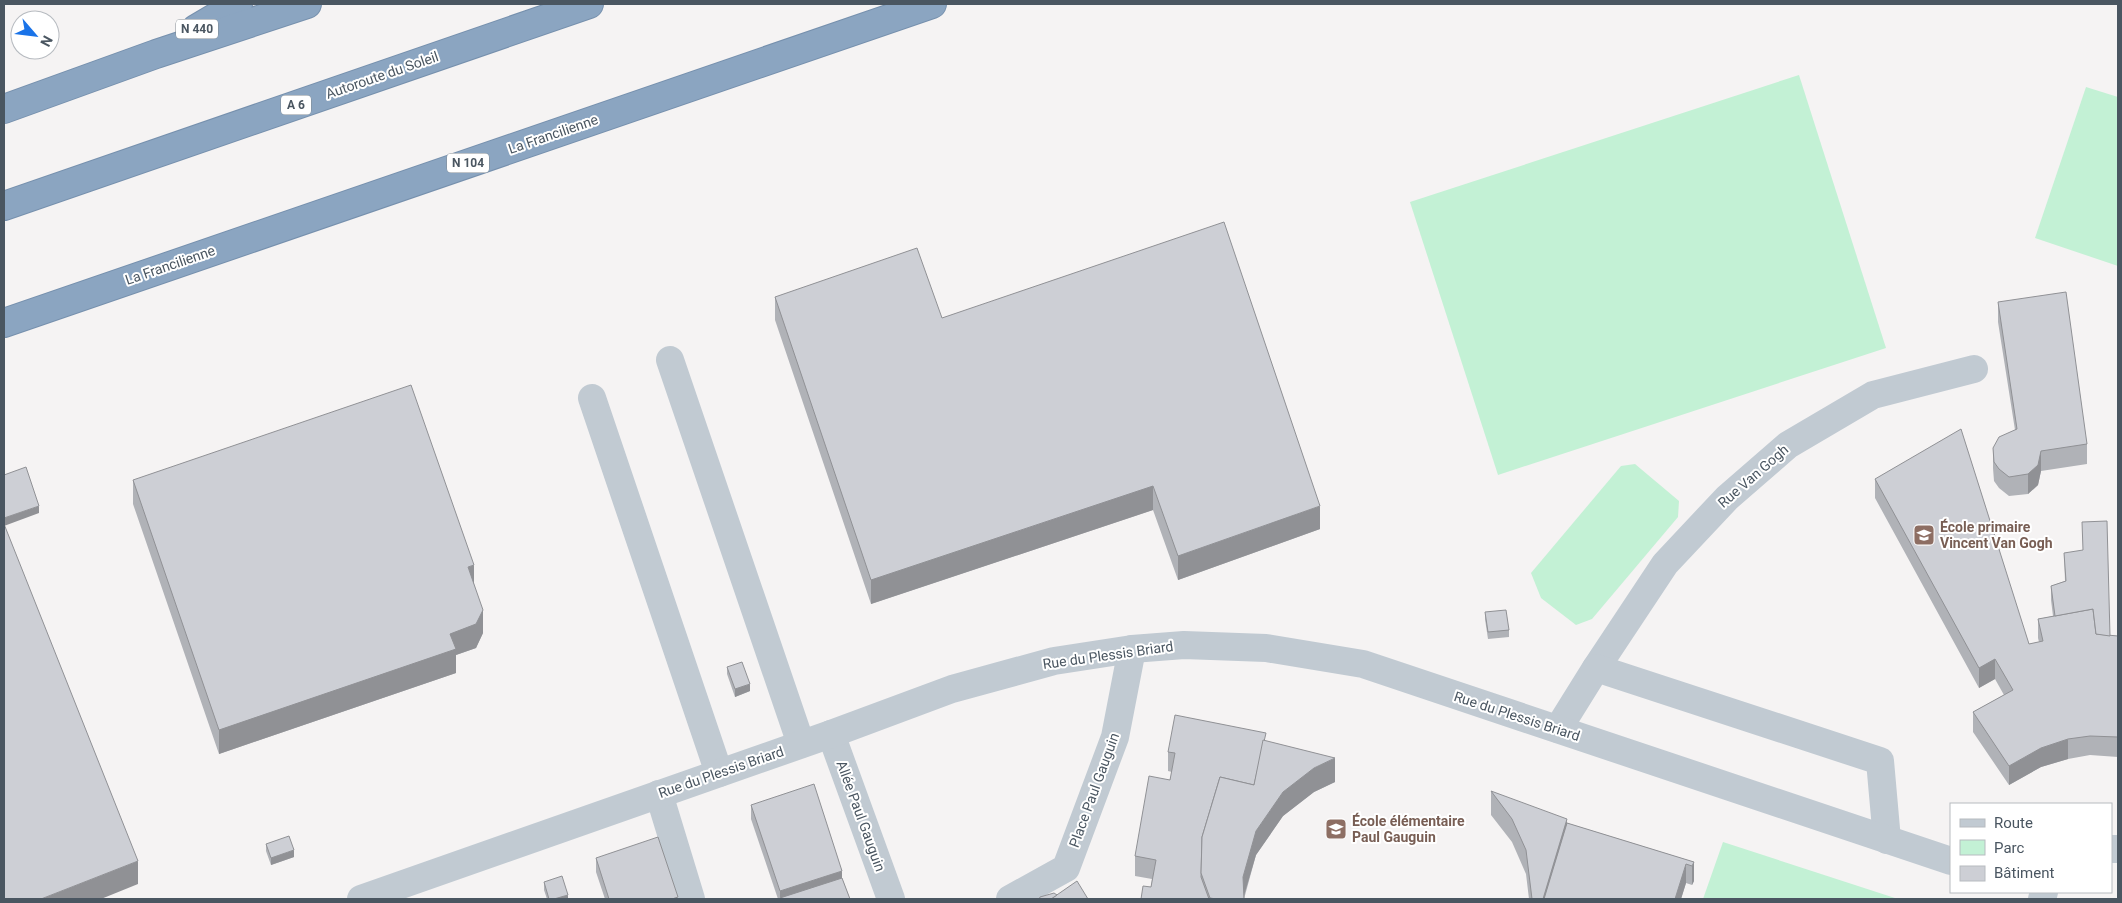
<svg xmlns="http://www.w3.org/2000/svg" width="2122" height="903" viewBox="0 0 2122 903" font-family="Roboto,sans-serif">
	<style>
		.green { fill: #c3f1d5 }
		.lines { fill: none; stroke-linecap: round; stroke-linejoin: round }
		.highway-casing { stroke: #7690ad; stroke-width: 30 }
		.minor { stroke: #c1cad2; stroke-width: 28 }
		.highway { stroke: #8ba5c1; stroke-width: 28 }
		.wall { fill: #b0b2b7 }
		.shaded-wall { fill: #909195 }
		.building { fill: #cdcfd5; stroke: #909195 }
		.labels { text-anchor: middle; stroke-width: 4; stroke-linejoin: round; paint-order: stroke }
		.shield { fill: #fff; stroke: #808990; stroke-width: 1 }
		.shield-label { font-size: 12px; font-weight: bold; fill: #4a5661 }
		.street-label { font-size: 14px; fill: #4a5661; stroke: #fff }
		.education-label { font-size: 14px; font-weight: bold; fill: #785e54; stroke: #fff; text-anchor: start }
	</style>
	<rect width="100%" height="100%" fill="#f5f3f3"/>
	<!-- green -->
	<g class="green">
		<polygon points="1799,75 1886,348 1498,475 1410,202"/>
		<polygon points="2086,87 2118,97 2118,266 2035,238"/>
		<polygon points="1635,464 1679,501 1678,517 1592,619 1576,625 1541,598 1531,573 1621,466"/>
		<polygon points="1723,842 1898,899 1703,899"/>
	</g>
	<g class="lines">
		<!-- highway casing -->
		<g class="highway-casing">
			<g id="highway">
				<polyline points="196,29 238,4"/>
				<polyline points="4,109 156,54 307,4"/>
				<polyline points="4,206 589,4"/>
				<polyline points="4,323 932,4"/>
			</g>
		</g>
		<!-- minor -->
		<g class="minor">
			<polyline points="670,360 801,744"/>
			<polyline points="592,398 719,773"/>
			<polyline points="1596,668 1665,564 1727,498 1788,445 1873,395 1974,369"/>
			<polyline points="1558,729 1596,668 1880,761 1887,840"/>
			<polyline points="831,734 891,899"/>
			<polyline points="659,794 691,899"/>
			<polyline points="2111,849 2118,849"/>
			<polyline points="361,899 831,734 952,689 1054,661 1132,649 1184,645 1266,648 1363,664 1951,861"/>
			<polyline points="1010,899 1066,868 1115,737 1132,649"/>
			<polyline points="2042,899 2044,892"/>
		</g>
		<!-- highway -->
		<use href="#highway" class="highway"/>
	</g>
	<!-- wall -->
	<g class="wall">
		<polygon points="775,297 942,318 1320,529 1178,580 1153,510 871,604 775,320"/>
		<polygon points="1998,302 2087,444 2087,464 2041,471 2038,485 2028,494 2009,496 1999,488 1994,481 1993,468 1993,448 2015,430 1998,322"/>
		<polygon points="1875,479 2029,644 2039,642 2038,638 2038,619 2053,616 2051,600 2051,586 2065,581 2064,553 2110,636 2118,636 2118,757 2090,755 2068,759 2041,767 2009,785 1973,732 1973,712 2004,695 1995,679 1979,688 1875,498"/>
		<polygon points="133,480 474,584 483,633 476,648 456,655 456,673 219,754 133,504"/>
		<polygon points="1485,612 1509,630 1509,637 1488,639 1485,619"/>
		<polygon points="727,667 750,691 735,697 727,674"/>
		<polygon points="1266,741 1335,782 1314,792 1283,816 1256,855 1244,899 1141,899 1151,887 1152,879 1135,876 1135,856 1170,780 1172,772 1168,771 1168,752"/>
		<polygon points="1491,791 1567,823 1694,862 1694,881 1692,885 1686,883 1681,899 1529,899 1526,874 1512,842 1491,815"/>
		<polygon points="751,805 842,878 850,899 778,899 751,819"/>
		<polygon points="266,844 294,857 271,865 266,851"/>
		<polygon points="596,858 678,899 605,899 596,872"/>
		<polygon points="544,882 568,899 547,899 544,890"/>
	</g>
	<!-- shaded-wall -->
	<g class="shaded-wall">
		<polygon points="2041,451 2041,471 2038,485 2028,494 2028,474"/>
		<polygon points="1153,486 1153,510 871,604 871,580"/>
		<polygon points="39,506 39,513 4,526 4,518"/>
		<polygon points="1320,506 1320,529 1178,580 1178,556"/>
		<polygon points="474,565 474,588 468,567"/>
		<polygon points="483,610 483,633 476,648 456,655 456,673 219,754 219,730"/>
		<polygon points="1995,659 1995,679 1979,688 1979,668"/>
		<polygon points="750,684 750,691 735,697 735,689"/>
		<polygon points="2068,739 2068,759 2041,767 2009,785 2009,766 2041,748"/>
		<polygon points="1335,758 1335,782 1314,792 1283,816 1256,855 1243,899 1243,877 1256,831 1283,792 1314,768"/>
		<polygon points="1567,819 1567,843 1550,899 1543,899"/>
		<polygon points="294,850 294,857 271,865 271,858"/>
		<polygon points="138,861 138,884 101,899 41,899"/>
		<polygon points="1694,862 1694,881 1692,885 1692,866"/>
		<polygon points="1686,864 1686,883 1681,899 1675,899"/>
		<polygon points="842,871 842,885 780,898 780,891"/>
		<polygon points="568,895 568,899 554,899"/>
	</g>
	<!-- building -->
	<g class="building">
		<polygon points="1224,222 1320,506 1178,556 1153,486 871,580 775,297 917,248 942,318"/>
		<polygon points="2066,292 2087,444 2041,451 2038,465 2028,474 2009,477 1999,469 1994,462 1993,448 1999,437 2017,429 1998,302"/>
		<polygon points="411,385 474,565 468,567 483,610 476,624 450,634 456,649 219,730 133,480"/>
		<polygon points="1961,429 2029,644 2043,641 2038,619 2093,609 2096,634 2118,636 2118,737 2090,736 2068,739 2041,748 2009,766 1973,712 2013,690 1995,659 1979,668 1875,479"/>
		<polygon points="26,467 39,506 4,518 4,475"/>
		<polygon points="2107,521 2110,636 2096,634 2093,609 2055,616 2051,586 2066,581 2064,553 2083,550 2082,522"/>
		<polygon points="4,524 138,861 41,899 4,899"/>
		<polygon points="1506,610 1509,630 1488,632 1485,612"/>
		<polygon points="742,662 750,684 735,689 727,667"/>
		<polygon points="1175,715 1266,733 1254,785 1220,777 1202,837 1201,877 1209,899 1141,899 1143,886 1151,887 1156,860 1135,856 1149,776 1170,780 1175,753 1168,752"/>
		<polygon points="1263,740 1335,758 1314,768 1283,792 1256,831 1243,877 1244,899 1216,899 1210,898 1201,873 1202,837 1220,777 1254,785"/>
		<polygon points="814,784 842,871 780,891 751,805"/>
		<polygon points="1491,791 1567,819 1543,899 1532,899 1526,850 1512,819"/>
		<polygon points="1567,823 1694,862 1692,866 1686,864 1675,899 1544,899"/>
		<polygon points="289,836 294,850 271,858 266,844"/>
		<polygon points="658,837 678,897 672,899 609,899 596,858"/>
		<polygon points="562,876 568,895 554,899 549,899 544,882"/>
		<polygon points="842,878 850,899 780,899 780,898"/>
		<polygon points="1077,881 1088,899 1051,899"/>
		<polygon points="1054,893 1057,895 1051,899 1039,899 1040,897"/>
	</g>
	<!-- icons -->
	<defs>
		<g id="school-square" transform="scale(1.125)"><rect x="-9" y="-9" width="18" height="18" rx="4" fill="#8d6e63" stroke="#fff"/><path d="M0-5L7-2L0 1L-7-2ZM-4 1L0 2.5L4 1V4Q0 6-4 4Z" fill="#fff"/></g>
	</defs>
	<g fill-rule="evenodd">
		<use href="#school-square" x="1924" y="535"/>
		<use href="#school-square" x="1336" y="829"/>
	</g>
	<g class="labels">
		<!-- shield labels -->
		<g class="shield">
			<rect x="176" y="19.5" width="42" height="19" rx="4"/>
			<rect x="281" y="95.5" width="30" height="19" rx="4"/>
			<rect x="447" y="153.5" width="42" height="19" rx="4"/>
		</g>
		<g class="shield-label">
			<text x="197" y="33">N 440</text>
			<text x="296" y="109">A 6</text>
			<text x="468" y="167">N 104</text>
		</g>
		<!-- street labels -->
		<g class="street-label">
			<text transform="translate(382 75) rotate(-19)" y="5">Autoroute du Soleil</text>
			<text transform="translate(553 134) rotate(-19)" y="5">La Francilienne</text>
			<text transform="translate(170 265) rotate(-19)" y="5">La Francilienne</text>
			<text transform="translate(1753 476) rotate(-41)" y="5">Rue Van Gogh</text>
			<text transform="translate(1108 655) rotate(-8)" y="5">Rue du Plessis Briard</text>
			<text transform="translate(1517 716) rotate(18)" y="5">Rue du Plessis Briard</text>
			<text transform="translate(721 772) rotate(-19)" y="5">Rue du Plessis Briard</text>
			<text transform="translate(1094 790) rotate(-70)" y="5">Place Paul Gauguin</text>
			<text transform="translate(861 816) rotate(70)" y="5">Allée Paul Gauguin</text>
		</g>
		<!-- education labels -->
		<g class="education-label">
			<text x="1940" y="532">École primaire<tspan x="1940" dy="16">Vincent Van Gogh</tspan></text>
			<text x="1352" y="826">École élémentaire<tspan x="1352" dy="16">Paul Gauguin</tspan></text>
		</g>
	</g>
	<!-- border -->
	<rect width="2122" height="903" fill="none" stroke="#4a5661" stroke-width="10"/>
	<!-- legend -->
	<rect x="1950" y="803" width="162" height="90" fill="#ffffff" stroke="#b7bbc0"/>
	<rect x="1960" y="819" width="25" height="8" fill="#c1cad2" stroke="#b7bbc0"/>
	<text x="1994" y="828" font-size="15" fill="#4a5661">Route</text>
	<rect x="1960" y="840" width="25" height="15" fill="#c3f1d5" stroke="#b7bbc0"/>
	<text x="1994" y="853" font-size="15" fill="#4a5661">Parc</text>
	<rect x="1960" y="866" width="25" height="15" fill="#cdcfd5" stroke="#b7bbc0"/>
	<text x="1994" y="878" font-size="15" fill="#4a5661">Bâtiment</text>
	<!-- north arrow -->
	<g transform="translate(35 35) rotate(118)"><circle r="24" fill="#ffffff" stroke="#b7bbc0"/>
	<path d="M0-4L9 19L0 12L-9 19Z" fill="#1a73e8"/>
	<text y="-8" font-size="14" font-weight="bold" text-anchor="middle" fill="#4a5661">N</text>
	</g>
</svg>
